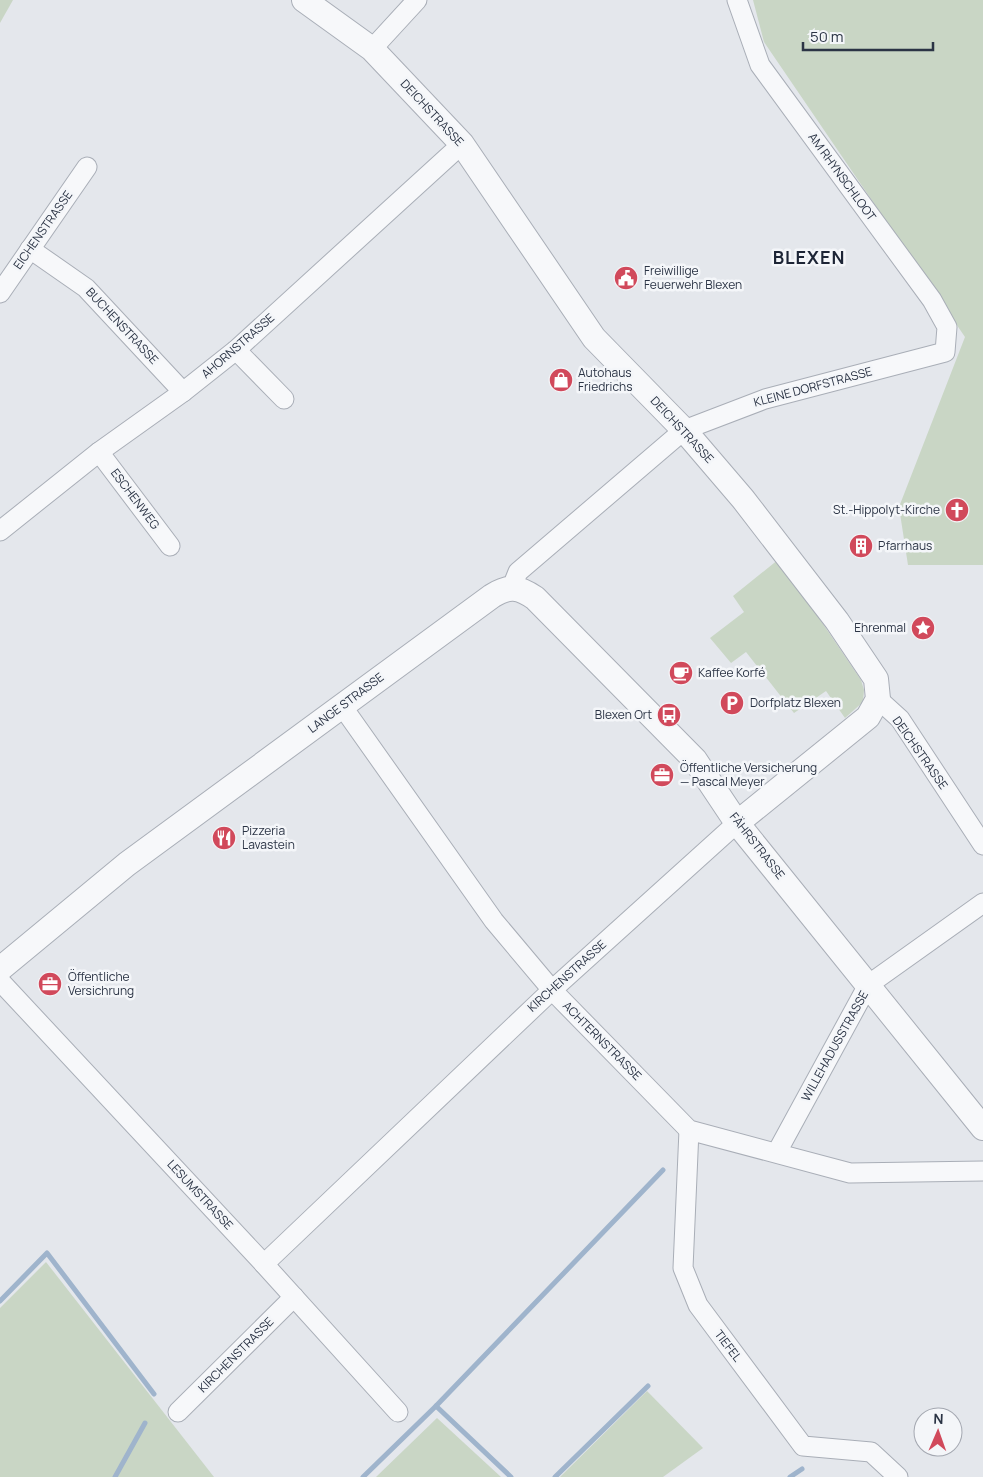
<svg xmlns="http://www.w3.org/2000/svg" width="983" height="1477" viewBox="0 0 983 1477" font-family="Manrope,sans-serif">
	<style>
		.green { fill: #c9d6c5 }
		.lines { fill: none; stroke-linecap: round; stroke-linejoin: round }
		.stream { stroke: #9fb4cc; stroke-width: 5 }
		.minor-casing { stroke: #a9aeb7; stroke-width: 21 }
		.tertiary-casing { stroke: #a9aeb7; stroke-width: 26 }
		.minor { stroke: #f7f8fa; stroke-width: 19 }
		.tertiary { stroke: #f7f8fa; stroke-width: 24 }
		.labels { text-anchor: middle; stroke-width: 5; stroke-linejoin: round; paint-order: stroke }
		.street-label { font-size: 12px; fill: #2b3445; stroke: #f4f6f9 }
		.poi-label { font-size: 12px; fill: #2b3445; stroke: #f4f6f9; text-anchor: start }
		.district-label { font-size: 18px; font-weight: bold; letter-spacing: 1px; fill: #1d2536; stroke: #f4f6f9 }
	</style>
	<rect width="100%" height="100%" fill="#e4e7ec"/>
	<!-- green -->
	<g class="green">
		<polygon points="0,0 13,0 0,23"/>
		<polygon points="753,0 983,0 983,565 908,565 899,507 965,337 764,42"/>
		<polygon points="779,559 861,680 864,690 863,702 845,718 826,691 794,713 746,652 731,663 710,638 744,612 733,596"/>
		<polygon points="46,1262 214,1477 0,1477 0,1308"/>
		<polygon points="647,1391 703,1448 663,1477 560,1477"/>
		<polygon points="437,1418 501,1477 376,1477"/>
	</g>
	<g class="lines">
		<!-- stream -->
		<g class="stream">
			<polyline points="0,1301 47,1253 154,1394"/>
			<polyline points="436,1406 511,1477"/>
			<polyline points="115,1477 145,1423"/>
			<polyline points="363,1477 436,1406 663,1170"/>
			<polyline points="555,1477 648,1386"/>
			<polyline points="790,1477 802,1469"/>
		</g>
		<!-- minor casing -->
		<g class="minor-casing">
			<g id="minor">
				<polyline points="372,49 417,0"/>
				<polyline points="30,249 86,288 183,392"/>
				<polyline points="0,293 87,167"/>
				<polyline points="236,350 284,399"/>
				<polyline points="99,452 170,546"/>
				<polyline points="0,531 99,452 183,392 236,350 462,144"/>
				<polyline points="512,587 518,572 684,430 765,399 945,352 947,327 932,300 760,65 737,0"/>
				<polyline points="878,699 900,719 983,845"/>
				<polyline points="342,706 494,921 552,990 689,1130 850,1173 983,1171"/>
				<polyline points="0,981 264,1264 398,1412"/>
				<polyline points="689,1130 683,1268 698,1305 803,1446 871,1452 898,1477"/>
				<polyline points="777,1152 868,985 983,903"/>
				<polyline points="264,1264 552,990 737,823"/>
				<polyline points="178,1412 294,1297"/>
			</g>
		</g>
		<!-- tertiary casing -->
		<g class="tertiary-casing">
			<g id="tertiary">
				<polyline points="304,0 372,49 462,144 594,338 684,430 743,499 837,621 876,679 878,699 868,717 737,823"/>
				<path d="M0 969 127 864 492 596C509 585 519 587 535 598L695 760 737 823 983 1128"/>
			</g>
		</g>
		<!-- minor -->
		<use href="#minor" class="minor"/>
		<!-- tertiary -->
		<use href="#tertiary" class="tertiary"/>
	</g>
	<!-- icons -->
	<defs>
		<g id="civic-disc" transform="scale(1.25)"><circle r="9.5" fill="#d1495b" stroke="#f4f6f9"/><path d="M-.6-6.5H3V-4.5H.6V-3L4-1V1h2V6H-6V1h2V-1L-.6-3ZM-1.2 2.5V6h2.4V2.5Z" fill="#fff"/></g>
		<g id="shop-disc" transform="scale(1.25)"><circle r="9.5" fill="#d1495b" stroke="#f4f6f9"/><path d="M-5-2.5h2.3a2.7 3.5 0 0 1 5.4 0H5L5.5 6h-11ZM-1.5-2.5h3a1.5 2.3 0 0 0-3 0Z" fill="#fff"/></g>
		<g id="church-disc" transform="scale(1.25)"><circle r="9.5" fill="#d1495b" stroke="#f4f6f9"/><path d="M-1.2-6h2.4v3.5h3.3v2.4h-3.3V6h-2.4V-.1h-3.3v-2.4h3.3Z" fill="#fff"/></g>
		<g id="building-disc" transform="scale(1.25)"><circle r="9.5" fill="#d1495b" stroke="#f4f6f9"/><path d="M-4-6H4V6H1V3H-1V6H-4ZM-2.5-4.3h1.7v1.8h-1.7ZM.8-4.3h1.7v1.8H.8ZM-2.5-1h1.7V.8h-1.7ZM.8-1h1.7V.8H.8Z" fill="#fff"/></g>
		<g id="sight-disc" transform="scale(1.25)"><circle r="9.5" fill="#d1495b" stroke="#f4f6f9"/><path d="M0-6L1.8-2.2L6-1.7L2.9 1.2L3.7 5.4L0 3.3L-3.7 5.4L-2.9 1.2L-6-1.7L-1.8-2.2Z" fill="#fff"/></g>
		<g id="cafe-disc" transform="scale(1.25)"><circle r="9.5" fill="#d1495b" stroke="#f4f6f9"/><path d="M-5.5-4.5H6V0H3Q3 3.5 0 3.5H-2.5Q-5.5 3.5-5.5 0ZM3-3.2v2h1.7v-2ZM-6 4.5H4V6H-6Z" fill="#fff"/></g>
		<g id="parking-disc" transform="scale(1.25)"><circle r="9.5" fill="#d1495b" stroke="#f4f6f9"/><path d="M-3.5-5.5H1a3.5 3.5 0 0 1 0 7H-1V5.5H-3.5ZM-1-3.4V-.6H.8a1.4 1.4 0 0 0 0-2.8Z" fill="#fff"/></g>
		<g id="bus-disc" transform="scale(1.25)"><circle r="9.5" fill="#d1495b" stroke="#f4f6f9"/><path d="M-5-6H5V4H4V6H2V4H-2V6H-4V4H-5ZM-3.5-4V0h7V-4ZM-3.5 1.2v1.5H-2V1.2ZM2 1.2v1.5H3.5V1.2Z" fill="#fff"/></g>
		<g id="office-disc" transform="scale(1.25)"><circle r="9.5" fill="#d1495b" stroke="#f4f6f9"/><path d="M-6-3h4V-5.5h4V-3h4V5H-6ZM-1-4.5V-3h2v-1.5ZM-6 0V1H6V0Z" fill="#fff"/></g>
		<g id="restaurant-disc" transform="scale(1.25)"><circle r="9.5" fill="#d1495b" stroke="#f4f6f9"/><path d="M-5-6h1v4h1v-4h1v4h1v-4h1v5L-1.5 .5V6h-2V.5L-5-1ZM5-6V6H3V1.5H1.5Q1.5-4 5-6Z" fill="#fff"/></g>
	</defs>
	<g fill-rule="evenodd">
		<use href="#civic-disc" x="626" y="278"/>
		<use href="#shop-disc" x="561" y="380"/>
		<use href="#church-disc" x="957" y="510"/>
		<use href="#building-disc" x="861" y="546"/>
		<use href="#sight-disc" x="923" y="628"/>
		<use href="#cafe-disc" x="681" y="673"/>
		<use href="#parking-disc" x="732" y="703"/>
		<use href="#bus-disc" x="669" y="715"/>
		<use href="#office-disc" x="662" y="775"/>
		<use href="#restaurant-disc" x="224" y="838"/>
		<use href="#office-disc" x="50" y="984"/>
	</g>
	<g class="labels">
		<!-- street labels -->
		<g class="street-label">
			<text transform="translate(432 113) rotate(47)" y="4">DEICHSTRASSE</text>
			<text transform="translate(842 177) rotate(54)" y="4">AM RHYNSCHLOOT</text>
			<text transform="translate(43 230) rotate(-55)" y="4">EICHENSTRASSE</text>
			<text transform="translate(122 326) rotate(47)" y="4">BUCHENSTRASSE</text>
			<text transform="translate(238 346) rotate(-41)" y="4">AHORNSTRASSE</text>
			<text transform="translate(813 387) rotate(-15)" y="4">KLEINE DORFSTRASSE</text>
			<text transform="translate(682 430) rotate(47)" y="4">DEICHSTRASSE</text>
			<text transform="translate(135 499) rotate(53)" y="4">ESCHENWEG</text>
			<text transform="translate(346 703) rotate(-37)" y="4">LANGE STRASSE</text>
			<text transform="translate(920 753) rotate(55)" y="4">DEICHSTRASSE</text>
			<text transform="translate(757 846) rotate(52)" y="4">FÄHRSTRASSE</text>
			<text transform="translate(567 976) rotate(-42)" y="4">KIRCHENSTRASSE</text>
			<text transform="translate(602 1041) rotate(45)" y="4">ACHTERNSTRASSE</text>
			<text transform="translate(835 1046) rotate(-61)" y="4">WILLEHADUSSTRASSE</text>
			<text transform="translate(200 1195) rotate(47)" y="4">LESUMSTRASSE</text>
			<text transform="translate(728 1346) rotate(53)" y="4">TIEFEL</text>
			<text transform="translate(236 1355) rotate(-45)" y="4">KIRCHENSTRASSE</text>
		</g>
		<!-- poi labels -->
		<g class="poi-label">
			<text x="644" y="275">Freiwillige<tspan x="644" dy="14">Feuerwehr Blexen</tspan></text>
			<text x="578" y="377">Autohaus<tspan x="578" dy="14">Friedrichs</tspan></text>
			<text x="940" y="514" text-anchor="end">St.-Hippolyt-Kirche</text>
			<text x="878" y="550">Pfarrhaus</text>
			<text x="906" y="632" text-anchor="end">Ehrenmal</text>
			<text x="698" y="677">Kaffee Korfé</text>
			<text x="750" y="707">Dorfplatz Blexen</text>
			<text x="652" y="719" text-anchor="end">Blexen Ort</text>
			<text x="680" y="772">Öffentliche Versicherung<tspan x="680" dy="14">— Pascal Meyer</tspan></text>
			<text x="242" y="835">Pizzeria<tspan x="242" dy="14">Lavastein</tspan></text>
			<text x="68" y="981">Öffentliche<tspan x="68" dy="14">Versichrung</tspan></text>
		</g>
		<!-- district labels -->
		<g class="district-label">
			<text x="809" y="264">BLEXEN</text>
		</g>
	</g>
	<!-- north arrow -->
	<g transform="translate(938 1432) rotate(2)"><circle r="24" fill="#f4f6f9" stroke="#a4a8b1"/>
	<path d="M0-4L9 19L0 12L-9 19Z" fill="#d1495b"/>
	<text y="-8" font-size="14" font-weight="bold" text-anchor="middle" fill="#2b3445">N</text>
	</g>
	<!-- scale -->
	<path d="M803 42v8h130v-8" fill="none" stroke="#2b3445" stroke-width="2.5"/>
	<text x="810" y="42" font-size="15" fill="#2b3445" stroke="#f4f6f9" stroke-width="4" paint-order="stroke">50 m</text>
</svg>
